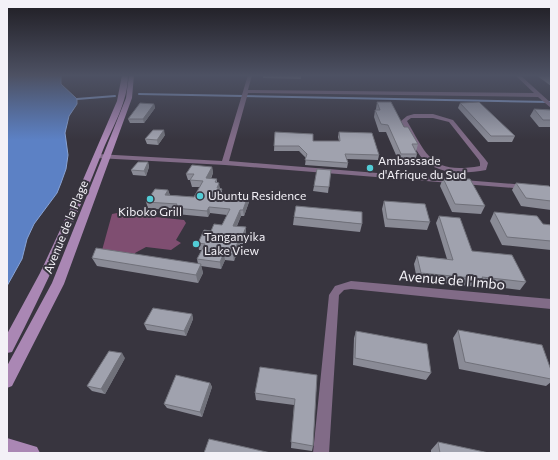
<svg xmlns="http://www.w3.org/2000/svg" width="558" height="460" viewBox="0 0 558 460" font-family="Commissioner,sans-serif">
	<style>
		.green { fill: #7f4e71 }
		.water { fill: #5c81c5; stroke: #89a3d4 }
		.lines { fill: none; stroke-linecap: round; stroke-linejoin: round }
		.stream { stroke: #89a3d4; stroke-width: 2 }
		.street { fill: #816b87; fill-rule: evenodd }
		.secondary { fill: #aa87b4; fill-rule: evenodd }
		.wall { fill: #8a8b96 }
		.shaded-wall { fill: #70717a }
		.building { fill: #a0a2ae; stroke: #70717a }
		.poi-dot { fill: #52ccd6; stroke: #38353f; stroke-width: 1.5 }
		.labels { text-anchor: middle; stroke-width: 4; stroke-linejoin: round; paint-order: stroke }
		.poi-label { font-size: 12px; fill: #f3f1f7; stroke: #38353f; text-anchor: start }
		.street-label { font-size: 12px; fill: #f3f1f7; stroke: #38353f }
		.near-street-label { font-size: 14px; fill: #f3f1f7; stroke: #38353f }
	</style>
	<rect width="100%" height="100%" fill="#38353f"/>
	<!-- green -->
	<polygon class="green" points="117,213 184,220 186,223 176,240 181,243 171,250 146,247 135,253 135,259 101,254 112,214"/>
	<!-- water -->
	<polygon class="water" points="7,75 61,75 61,84 77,99 77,104 69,116 65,133 68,155 66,169 61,183 57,193 34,224 27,239 22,259 7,286"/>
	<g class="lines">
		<!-- stream -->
		<g class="stream">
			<polyline points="139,94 551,102"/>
			<polyline points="77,99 115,96"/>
		</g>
		<!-- street -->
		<g class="street">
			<polygon points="248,75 252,75 248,90 534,93 515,75 520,75 551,103 551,108 538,97 248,93 229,161 551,187 551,191 225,165 97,158 94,156 97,154 222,161"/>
			<path d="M414 114H433L453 120 485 159 488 163 486 170C464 174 436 175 421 157 413 146 408 133 401 121L407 116ZM411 118H433L449 122 479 160 480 163V166C433 174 428 158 407 121Z"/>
			<polygon points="351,281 551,299 551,309 351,289 344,290 339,295 329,453 313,453 329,295 335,286"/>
		</g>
		<!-- secondary -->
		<g class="secondary">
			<path d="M122 75H128C128 102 113 126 103 150 76 219 46 286 12 352L7 353V334L40 273 76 196 117 101Z"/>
			<polygon points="129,75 134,75 132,98 64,284 12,386 7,388 7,366 52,283 126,98"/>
			<polygon points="7,438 37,447 40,453 7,453"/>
		</g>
	</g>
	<!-- wall -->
	<g class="wall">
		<polygon points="263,75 301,75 301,79 263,78"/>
		<polygon points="536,75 551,75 551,86"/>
		<polygon points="377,102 404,127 418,144 416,152 417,154 415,162 399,162 386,132 379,132 374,117 375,110 376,110 376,109"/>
		<polygon points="460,103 515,136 512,142 488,142 458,108"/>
		<polygon points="154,104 155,108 144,123 130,123 128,119"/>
		<polygon points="534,109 551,110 551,127 539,127 530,116"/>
		<polygon points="275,132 313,141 339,141 338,137 339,132 379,155 378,160 347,159 348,163 347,168 305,165 306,158 299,151 274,151"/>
		<polygon points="165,135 158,145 147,144 145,139"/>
		<polygon points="148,162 149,167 146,176 133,175 131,170"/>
		<polygon points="212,167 213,173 211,179 217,179 217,183 220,188 222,189 222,193 248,196 249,202 244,216 241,216 237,226 246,227 246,234 243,244 240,244 234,261 225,260 221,269 201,266 203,273 198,283 97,266 92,258 198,264 197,259 202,250 199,250 198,243 211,231 222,225 227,215 210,213 208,217 176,214 175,211 148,208 146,202 168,190 170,195 194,197 200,187 192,187 190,180 188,180 186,174"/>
		<polygon points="331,170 328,193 313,191 314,186"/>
		<polygon points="443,178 485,206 481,214 452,212 440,186"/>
		<polygon points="516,183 551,188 551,210 521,206 512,190"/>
		<polygon points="384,201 430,222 427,230 385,227 382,209"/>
		<polygon points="494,212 543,224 551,225 551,250 502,245 490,221"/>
		<polygon points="439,216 472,251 526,282 520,290 479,285 478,287 417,280 414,264 417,256 447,259 436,223"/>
		<polygon points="294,217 362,224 360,232 293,225"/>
		<polygon points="192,314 193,319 186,336 147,330 144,324"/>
		<polygon points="458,330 551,370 551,382 546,386 459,369 453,338"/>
		<polygon points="356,331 431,373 426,380 353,365 354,338"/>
		<polygon points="125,358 105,394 92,391 87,386"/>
		<polygon points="317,375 313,446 312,451 291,448 294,405 256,400 255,393"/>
		<polygon points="210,383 212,387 202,417 167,408 164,404"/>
		<polygon points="438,442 489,453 431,453 431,450"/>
	</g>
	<!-- shaded-wall -->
	<g class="shaded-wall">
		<polygon points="154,104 155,108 144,123 143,119"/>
		<polygon points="164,130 165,135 158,145 157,140"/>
		<polygon points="148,162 149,167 146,176 144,171"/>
		<polygon points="212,167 213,173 207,185 206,178"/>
		<polygon points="219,183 220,189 217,188"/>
		<polygon points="168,190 170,196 165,195"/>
		<polygon points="248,196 249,202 244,216 243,210"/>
		<polygon points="209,207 210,213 208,217 207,211"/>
		<polygon points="240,210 241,216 234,232 233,226"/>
		<polygon points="246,227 246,234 243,244 242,237"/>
		<polygon points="240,237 240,244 234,261 233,254"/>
		<polygon points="224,253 225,260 221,269 220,262"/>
		<polygon points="201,264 203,273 198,283 196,275"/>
		<polygon points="192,314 193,319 186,336 184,331"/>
		<polygon points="122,353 125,358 105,394 101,389"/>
		<polygon points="210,383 212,387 202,417 200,412"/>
	</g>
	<!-- building -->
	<g class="building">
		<polygon points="377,102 391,102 404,127 408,127 418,144 412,144 417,154 401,154 388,125 381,124 375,110 380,110"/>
		<polygon points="479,102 515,136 491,136 460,103"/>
		<polygon points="140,103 154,104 143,119 128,119"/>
		<polygon points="534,109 551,110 551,120 543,120"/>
		<polygon points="153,130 164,130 157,140 145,139"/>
		<polygon points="275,132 313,134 313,141 340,141 339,132 372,133 379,155 345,154 348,163 305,160 307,154 299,146 274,146"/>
		<polygon points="138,162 148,162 144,171 131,170"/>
		<polygon points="192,165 212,167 206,178 217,179 215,182 219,183 217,188 222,189 220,193 248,196 243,210 240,210 233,226 246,227 242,237 240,237 233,254 224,253 220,262 197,259 205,244 198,243 204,230 211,231 214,224 222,225 230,209 209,207 207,211 175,208 177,204 146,202 155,189 168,190 165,195 194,197 203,181 190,180 194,174 186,174"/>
		<polygon points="317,169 331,170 329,187 314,186"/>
		<polygon points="443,178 470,179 485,206 455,204"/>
		<polygon points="516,183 549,186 551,188 551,201 526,198"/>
		<polygon points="384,201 425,204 430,222 387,219"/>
		<polygon points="296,206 362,212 362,224 294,217"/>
		<polygon points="494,212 537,216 543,224 551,225 551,241 507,237"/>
		<polygon points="439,216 460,218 472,251 512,255 526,282 482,277 483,279 421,273 417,256 453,260"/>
		<polygon points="96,248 201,264 196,275 92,258"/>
		<polygon points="153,308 192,314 184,331 144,324"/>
		<polygon points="458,330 542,345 551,370 551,379 465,362"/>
		<polygon points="356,331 427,344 431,373 355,358"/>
		<polygon points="109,351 122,353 101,389 87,386"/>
		<polygon points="260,367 317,375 313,446 291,442 295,399 255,393"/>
		<polygon points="176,375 210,383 200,412 164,404"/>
		<polygon points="209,439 271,453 204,453"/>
		<polygon points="438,442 489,453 440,453"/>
	</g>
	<!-- sky -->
	<linearGradient id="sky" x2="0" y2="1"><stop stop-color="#1f1d23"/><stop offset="0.54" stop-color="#4d5163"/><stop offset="1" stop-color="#4d5163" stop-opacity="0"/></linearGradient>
	<rect width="558" height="140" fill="url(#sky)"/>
	<!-- markers -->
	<g class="poi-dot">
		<circle cx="370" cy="168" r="4"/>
		<circle cx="200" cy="196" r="4"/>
		<circle cx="150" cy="199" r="4"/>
		<circle cx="196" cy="244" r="4"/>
	</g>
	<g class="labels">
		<!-- poi labels -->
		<g class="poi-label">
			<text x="378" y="165">Ambassade<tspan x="378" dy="14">d'Afrique du Sud</tspan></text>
			<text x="208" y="200">Ubuntu Residence</text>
			<text x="150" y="216" text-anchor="middle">Kiboko Grill</text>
			<text x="204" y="241">Tanganyika<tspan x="204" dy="14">Lake View</tspan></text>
		</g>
		<!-- street labels -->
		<g class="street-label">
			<text transform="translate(66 227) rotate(-68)" y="4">Avenue de la Plage</text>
		</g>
		<!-- near-street labels -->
		<g class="near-street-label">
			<text transform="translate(452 280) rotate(5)" y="5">Avenue de l'Imbo</text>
		</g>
	</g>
	<!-- border -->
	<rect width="558" height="460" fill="none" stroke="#f3f1f7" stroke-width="16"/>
</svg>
